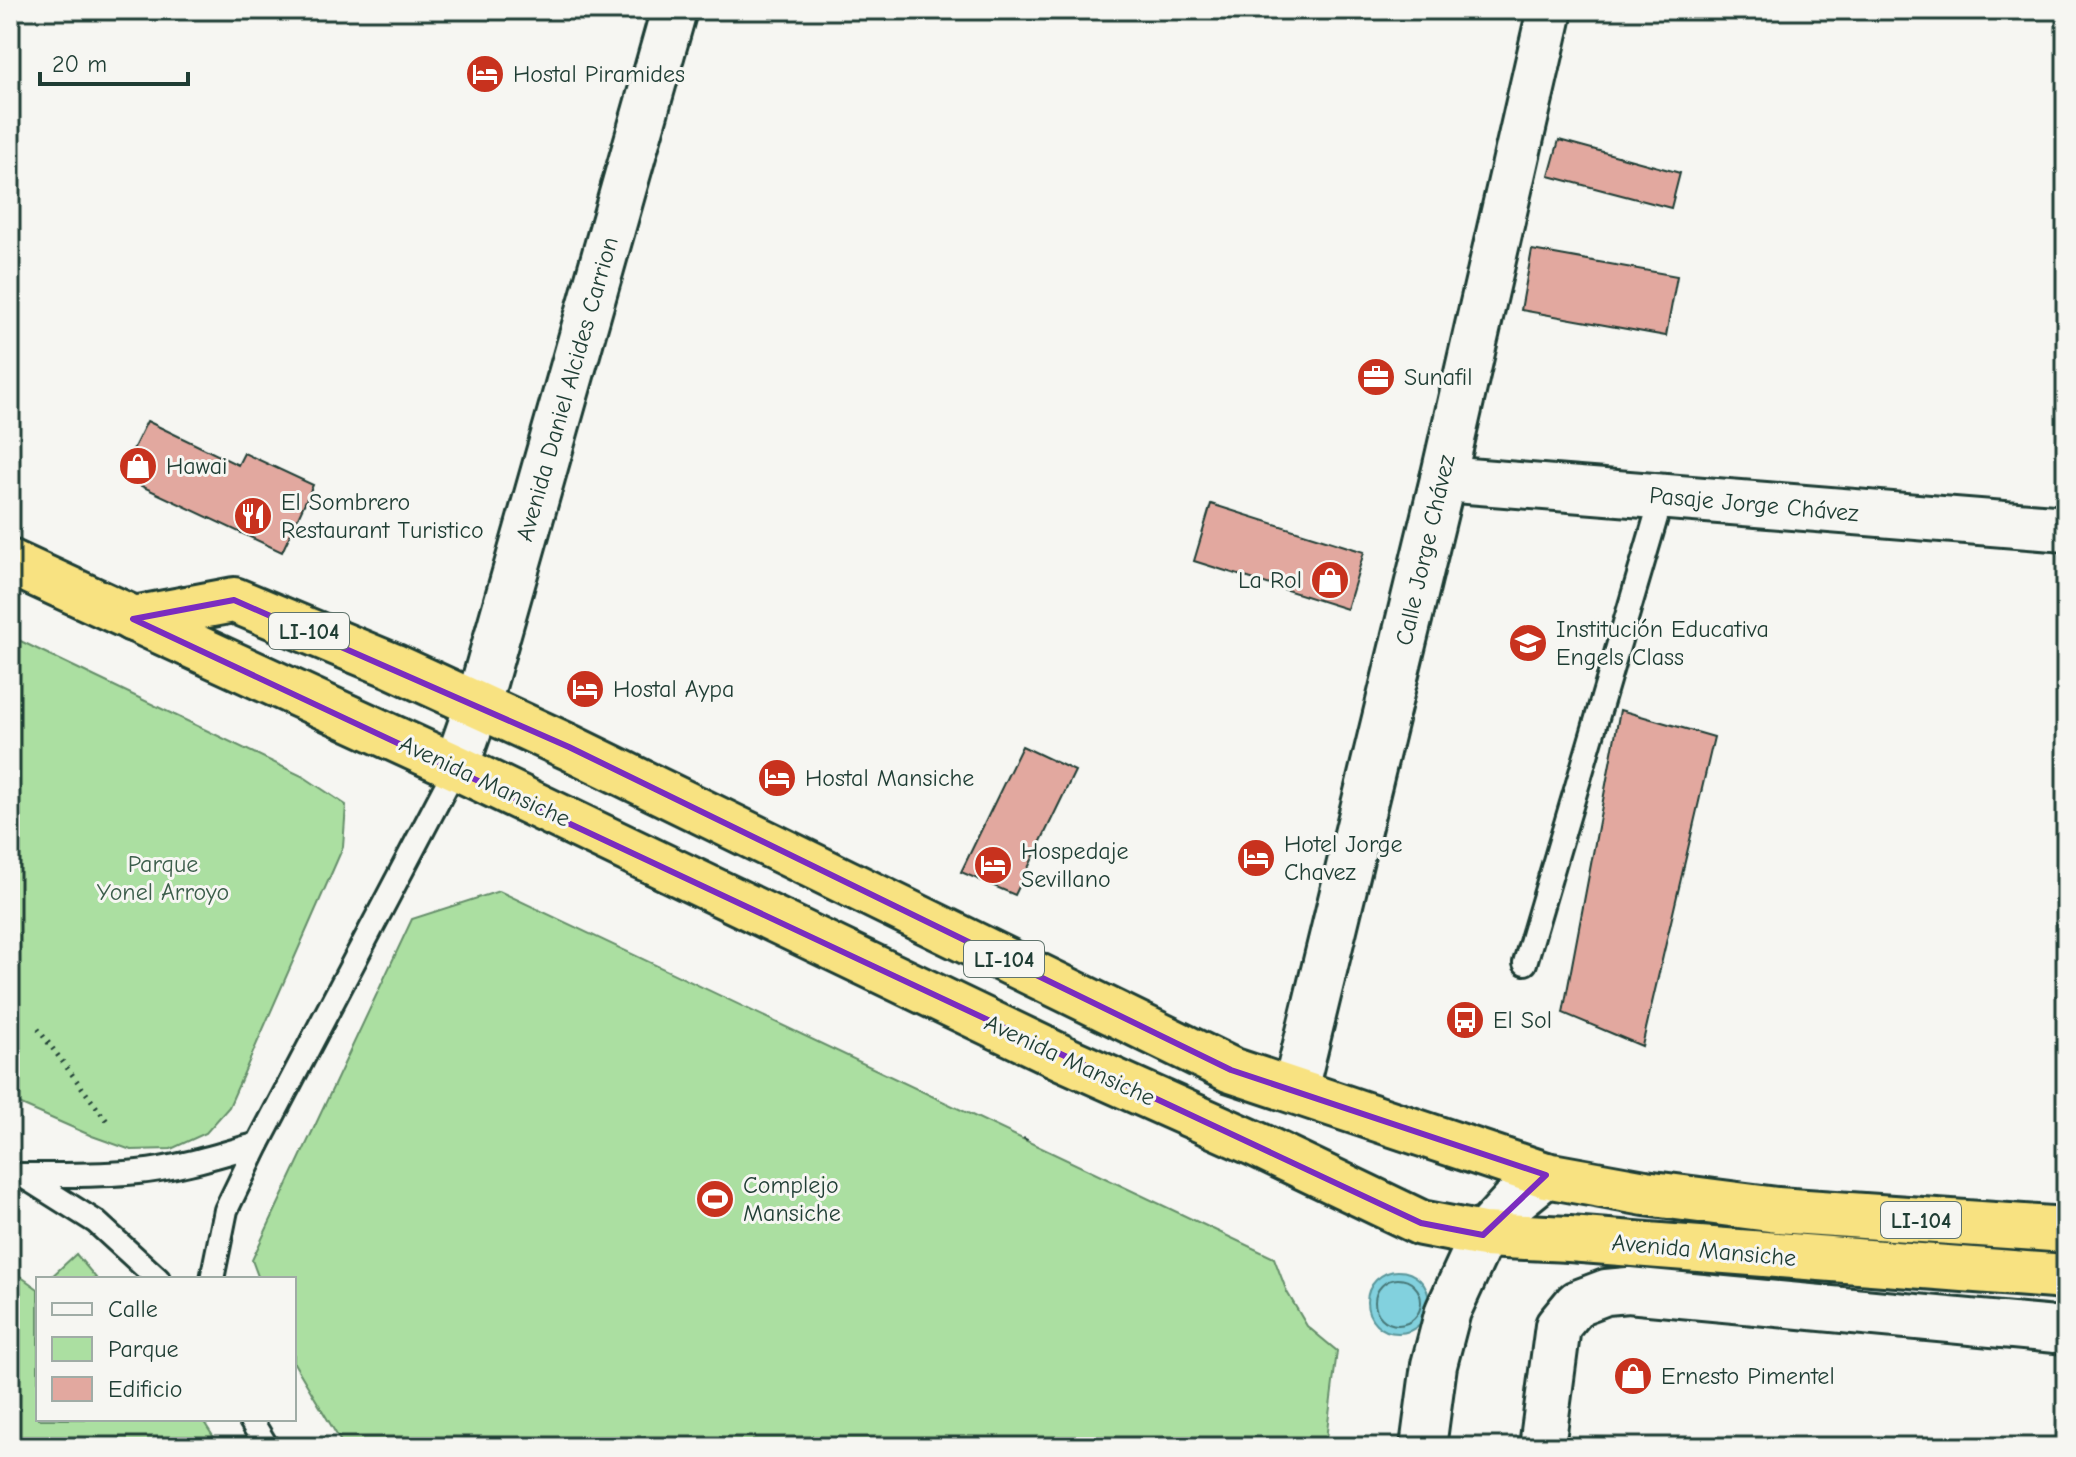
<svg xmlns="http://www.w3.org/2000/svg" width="2076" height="1457" viewBox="0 0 2076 1457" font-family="'Comic Neue',sans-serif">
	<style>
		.green { fill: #abdfa1; stroke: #658e6a; stroke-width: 2 }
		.water { fill: #82d1de; stroke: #5a969a; stroke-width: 2 }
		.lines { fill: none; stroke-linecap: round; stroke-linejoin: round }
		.shore { stroke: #477878; stroke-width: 2 }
		.building { fill: #e2a89f; stroke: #1f3d34; stroke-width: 2 }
		.service-casing { stroke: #1f3d34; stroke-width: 28 }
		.minor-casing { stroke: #1f3d34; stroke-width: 50 }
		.tertiary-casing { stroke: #1f3d34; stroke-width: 50 }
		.secondary-casing { stroke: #1f3d34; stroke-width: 50 }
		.trunk-casing { stroke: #1f3d34; stroke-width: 50 }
		.path { stroke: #1f3d34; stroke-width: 5; stroke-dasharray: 2 6; stroke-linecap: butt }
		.service { stroke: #f6f6f2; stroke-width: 22 }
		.minor { stroke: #f6f6f2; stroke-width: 44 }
		.tertiary { stroke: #f6f6f2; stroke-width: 44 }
		.secondary { stroke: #f6f6f2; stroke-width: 44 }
		.trunk { stroke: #f8e281; stroke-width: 44 }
		.marked { fill: none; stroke: #7b2cbf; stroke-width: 6; stroke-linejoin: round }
		.labels { text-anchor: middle; stroke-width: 6; stroke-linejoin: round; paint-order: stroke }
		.shield { fill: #f6f6f2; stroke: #60746d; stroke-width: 2 }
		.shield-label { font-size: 22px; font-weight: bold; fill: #1f3d34 }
		.poi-label { font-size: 24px; fill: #1f3d34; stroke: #f6f6f2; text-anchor: start }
		.street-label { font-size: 24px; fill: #1f3d34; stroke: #f6f6f2 }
		.park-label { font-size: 24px; fill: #3b5d4a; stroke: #f6f6f2 }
	</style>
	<rect width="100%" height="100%" fill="#f6f6f2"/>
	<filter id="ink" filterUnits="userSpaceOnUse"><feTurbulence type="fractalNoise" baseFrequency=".0125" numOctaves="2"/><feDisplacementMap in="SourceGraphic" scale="16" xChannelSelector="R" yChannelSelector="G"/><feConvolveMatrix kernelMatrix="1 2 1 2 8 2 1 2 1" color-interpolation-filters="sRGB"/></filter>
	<g filter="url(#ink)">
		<!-- green -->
		<g class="green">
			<polygon points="10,636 304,777 346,805 343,847 229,1107 206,1133 171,1149 131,1150 92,1136 10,1100"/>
			<polygon points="499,891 1274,1258 1287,1292 1307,1326 1337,1351 1325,1447 344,1447 294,1363 294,1279 259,1279 252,1260 412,919"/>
			<polygon points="76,1254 97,1279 49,1279"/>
			<polygon points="10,1269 38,1289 38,1419 202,1419 220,1447 10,1447"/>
		</g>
		<!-- water -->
		<circle class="water" cx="1398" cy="1302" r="31"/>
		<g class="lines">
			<!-- shore -->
			<circle class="shore" cx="1398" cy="1302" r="23"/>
		</g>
		<!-- building -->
		<g class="building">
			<polygon points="1559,140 1680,173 1671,208 1549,176"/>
			<polygon points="1532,250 1677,276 1666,336 1521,310"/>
			<polygon points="147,421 238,465 244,453 313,485 282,552 120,476"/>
			<polygon points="1211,504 1364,552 1347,609 1194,561"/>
			<polygon points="1620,710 1714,737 1642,1046 1563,1013"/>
			<polygon points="1022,746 1075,771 1015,895 961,872"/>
		</g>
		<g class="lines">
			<!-- service casing -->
			<g class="service-casing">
				<g id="service">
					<polyline points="1525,963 1662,497"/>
					<path d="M21 1175C60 1175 99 1176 138 1172 179 1168 219 1155 258 1144"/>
					<polyline points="23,1176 96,1222 158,1279"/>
					<polyline points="212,1279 226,1210 258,1144 456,767"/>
					<polyline points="250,1419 267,1447"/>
				</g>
			</g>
			<!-- minor casing -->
			<g class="minor-casing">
				<g id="minor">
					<polyline points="1443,479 2066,529"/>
					<polyline points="1295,1090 1443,479 1550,10"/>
				</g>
			</g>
			<!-- tertiary casing -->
			<g class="tertiary-casing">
				<polyline id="tertiary" points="456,767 478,704 674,10"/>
			</g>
			<!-- secondary casing -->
			<g class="secondary-casing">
				<g id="secondary">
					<polyline points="1423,1447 1434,1365 1448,1311 1483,1235 1514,1201 1546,1175"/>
					<polyline points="1542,1447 1558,1326 1577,1303 1606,1292 1628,1290 2066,1331"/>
				</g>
			</g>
			<!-- trunk casing -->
			<g class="trunk-casing">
				<g id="trunk">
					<polyline points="10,562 456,767 1063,1058 1258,1145 1421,1223 1483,1235 1569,1239 2066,1277"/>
					<polyline points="133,619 234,600 393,666 569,747 1231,1070 1546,1175 1645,1193 1777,1210 2066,1230"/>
				</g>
			</g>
			<!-- path -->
			<g class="path">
				<polyline points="38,1029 110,1125"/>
				<polyline points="1025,1140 1028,1134"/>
			</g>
			<!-- service -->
			<use href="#service" class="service"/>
			<!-- minor -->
			<use href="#minor" class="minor"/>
			<!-- tertiary -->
			<use href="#tertiary" class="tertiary"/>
			<!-- secondary -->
			<use href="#secondary" class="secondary"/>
			<!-- trunk -->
			<use href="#trunk" class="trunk"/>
		</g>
	</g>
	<!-- marked area -->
	<path class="marked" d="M234 600 569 747 1231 1070 1546 1175 1483 1235 1421 1223 133 619Z"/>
	<!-- icons -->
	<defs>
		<g id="hotel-disc" transform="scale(2)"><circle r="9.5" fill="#c8321e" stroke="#f6f6f2"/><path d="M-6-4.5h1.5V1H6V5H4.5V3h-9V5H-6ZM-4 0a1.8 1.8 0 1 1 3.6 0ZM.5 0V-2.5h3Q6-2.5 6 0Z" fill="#fff"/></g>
		<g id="office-disc" transform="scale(2)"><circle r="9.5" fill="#c8321e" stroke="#f6f6f2"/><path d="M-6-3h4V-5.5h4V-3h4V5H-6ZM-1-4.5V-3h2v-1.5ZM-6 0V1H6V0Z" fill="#fff"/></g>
		<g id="shop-disc" transform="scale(2)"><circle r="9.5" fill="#c8321e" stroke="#f6f6f2"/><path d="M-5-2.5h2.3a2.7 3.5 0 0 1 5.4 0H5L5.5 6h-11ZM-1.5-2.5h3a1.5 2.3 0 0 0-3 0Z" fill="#fff"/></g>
		<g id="restaurant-disc" transform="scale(2)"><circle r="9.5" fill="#c8321e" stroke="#f6f6f2"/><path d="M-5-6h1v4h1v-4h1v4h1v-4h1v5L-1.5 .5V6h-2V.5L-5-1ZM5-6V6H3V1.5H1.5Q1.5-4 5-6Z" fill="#fff"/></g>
		<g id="school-disc" transform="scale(2)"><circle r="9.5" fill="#c8321e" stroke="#f6f6f2"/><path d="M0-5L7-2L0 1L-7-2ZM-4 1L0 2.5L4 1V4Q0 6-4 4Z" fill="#fff"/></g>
		<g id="bus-disc" transform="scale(2)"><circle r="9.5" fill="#c8321e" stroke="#f6f6f2"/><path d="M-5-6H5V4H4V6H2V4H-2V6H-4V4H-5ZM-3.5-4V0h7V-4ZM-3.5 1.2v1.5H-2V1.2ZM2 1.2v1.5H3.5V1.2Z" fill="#fff"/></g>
		<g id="stadium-disc" transform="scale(2)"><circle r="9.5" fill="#c8321e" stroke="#f6f6f2"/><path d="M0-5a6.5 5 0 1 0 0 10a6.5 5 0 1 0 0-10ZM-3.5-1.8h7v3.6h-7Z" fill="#fff"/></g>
	</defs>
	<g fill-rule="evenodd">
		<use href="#hotel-disc" x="485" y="74"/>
		<use href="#office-disc" x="1376" y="377"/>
		<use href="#shop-disc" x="138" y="466"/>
		<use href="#restaurant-disc" x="253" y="516"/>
		<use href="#shop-disc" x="1330" y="580"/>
		<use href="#school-disc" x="1528" y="643"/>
		<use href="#hotel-disc" x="585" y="689"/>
		<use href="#hotel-disc" x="777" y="778"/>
		<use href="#hotel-disc" x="1256" y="858"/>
		<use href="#hotel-disc" x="993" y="865"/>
		<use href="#bus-disc" x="1465" y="1020"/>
		<use href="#stadium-disc" x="715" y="1199"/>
		<use href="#shop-disc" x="1633" y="1376"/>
	</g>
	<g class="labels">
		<!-- shield labels -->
		<g class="shield">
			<rect x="269" y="613" width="80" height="36" rx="6"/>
			<rect x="964" y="941" width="80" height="36" rx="6"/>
			<rect x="1881" y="1202" width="80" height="36" rx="6"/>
		</g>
		<g class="shield-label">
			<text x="309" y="639">LI-104</text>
			<text x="1004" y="967">LI-104</text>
			<text x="1921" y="1228">LI-104</text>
		</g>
		<!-- poi labels -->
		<g class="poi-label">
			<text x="513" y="82">Hostal Piramides</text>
			<text x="1404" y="385">Sunafil</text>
			<text x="166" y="474">Hawai</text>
			<text x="281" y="510">El Sombrero<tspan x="281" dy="28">Restaurant Turistico</tspan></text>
			<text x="1302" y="588" text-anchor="end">La Rol</text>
			<text x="1556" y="637">Institución Educativa<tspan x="1556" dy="28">Engels Class</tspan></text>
			<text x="613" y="697">Hostal Aypa</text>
			<text x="805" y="786">Hostal Mansiche</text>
			<text x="1284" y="852">Hotel Jorge<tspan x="1284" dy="28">Chavez</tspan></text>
			<text x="1021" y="859">Hospedaje<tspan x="1021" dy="28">Sevillano</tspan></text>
			<text x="1493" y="1028">El Sol</text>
			<text x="743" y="1193">Complejo<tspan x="743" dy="28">Mansiche</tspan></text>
			<text x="1661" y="1384">Ernesto Pimentel</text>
		</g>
		<!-- street labels -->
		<g class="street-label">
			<text transform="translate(567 389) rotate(-74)" y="8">Avenida Daniel Alcides Carrion</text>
			<text transform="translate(1754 504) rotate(5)" y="8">Pasaje Jorge Chávez</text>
			<text transform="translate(1425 550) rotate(-77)" y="8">Calle Jorge Chávez</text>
			<text transform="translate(485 781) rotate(25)" y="8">Avenida Mansiche</text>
			<text transform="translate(1070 1060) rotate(25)" y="8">Avenida Mansiche</text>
			<text transform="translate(1704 1250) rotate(5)" y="8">Avenida Mansiche</text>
		</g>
		<!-- park labels -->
		<g class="park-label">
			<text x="163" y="872">Parque<tspan x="163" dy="28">Yonel Arroyo</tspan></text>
		</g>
	</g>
	<!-- margin -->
	<rect width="2076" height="1457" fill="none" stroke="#f6f6f2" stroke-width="40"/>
	<rect x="20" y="20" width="2036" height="1417" fill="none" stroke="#1f3d34" stroke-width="3" filter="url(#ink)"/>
	<!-- legend -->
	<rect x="36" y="1277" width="260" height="144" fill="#f6f6f2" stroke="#a0aca6" stroke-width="2"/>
	<rect x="52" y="1303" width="40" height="12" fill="#f6f6f2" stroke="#a0aca6" stroke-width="2"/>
	<text x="108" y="1317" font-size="24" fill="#1f3d34">Calle</text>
	<rect x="52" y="1337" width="40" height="24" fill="#abdfa1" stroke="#a0aca6" stroke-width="2"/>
	<text x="108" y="1357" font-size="24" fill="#1f3d34">Parque</text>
	<rect x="52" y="1377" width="40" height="24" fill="#e2a89f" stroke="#a0aca6" stroke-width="2"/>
	<text x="108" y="1397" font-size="24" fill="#1f3d34">Edificio</text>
	<!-- scale -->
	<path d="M40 72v12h148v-12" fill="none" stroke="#1f3d34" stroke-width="4"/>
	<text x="52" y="72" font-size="24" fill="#1f3d34" stroke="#f6f6f2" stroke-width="6" paint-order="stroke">20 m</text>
</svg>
